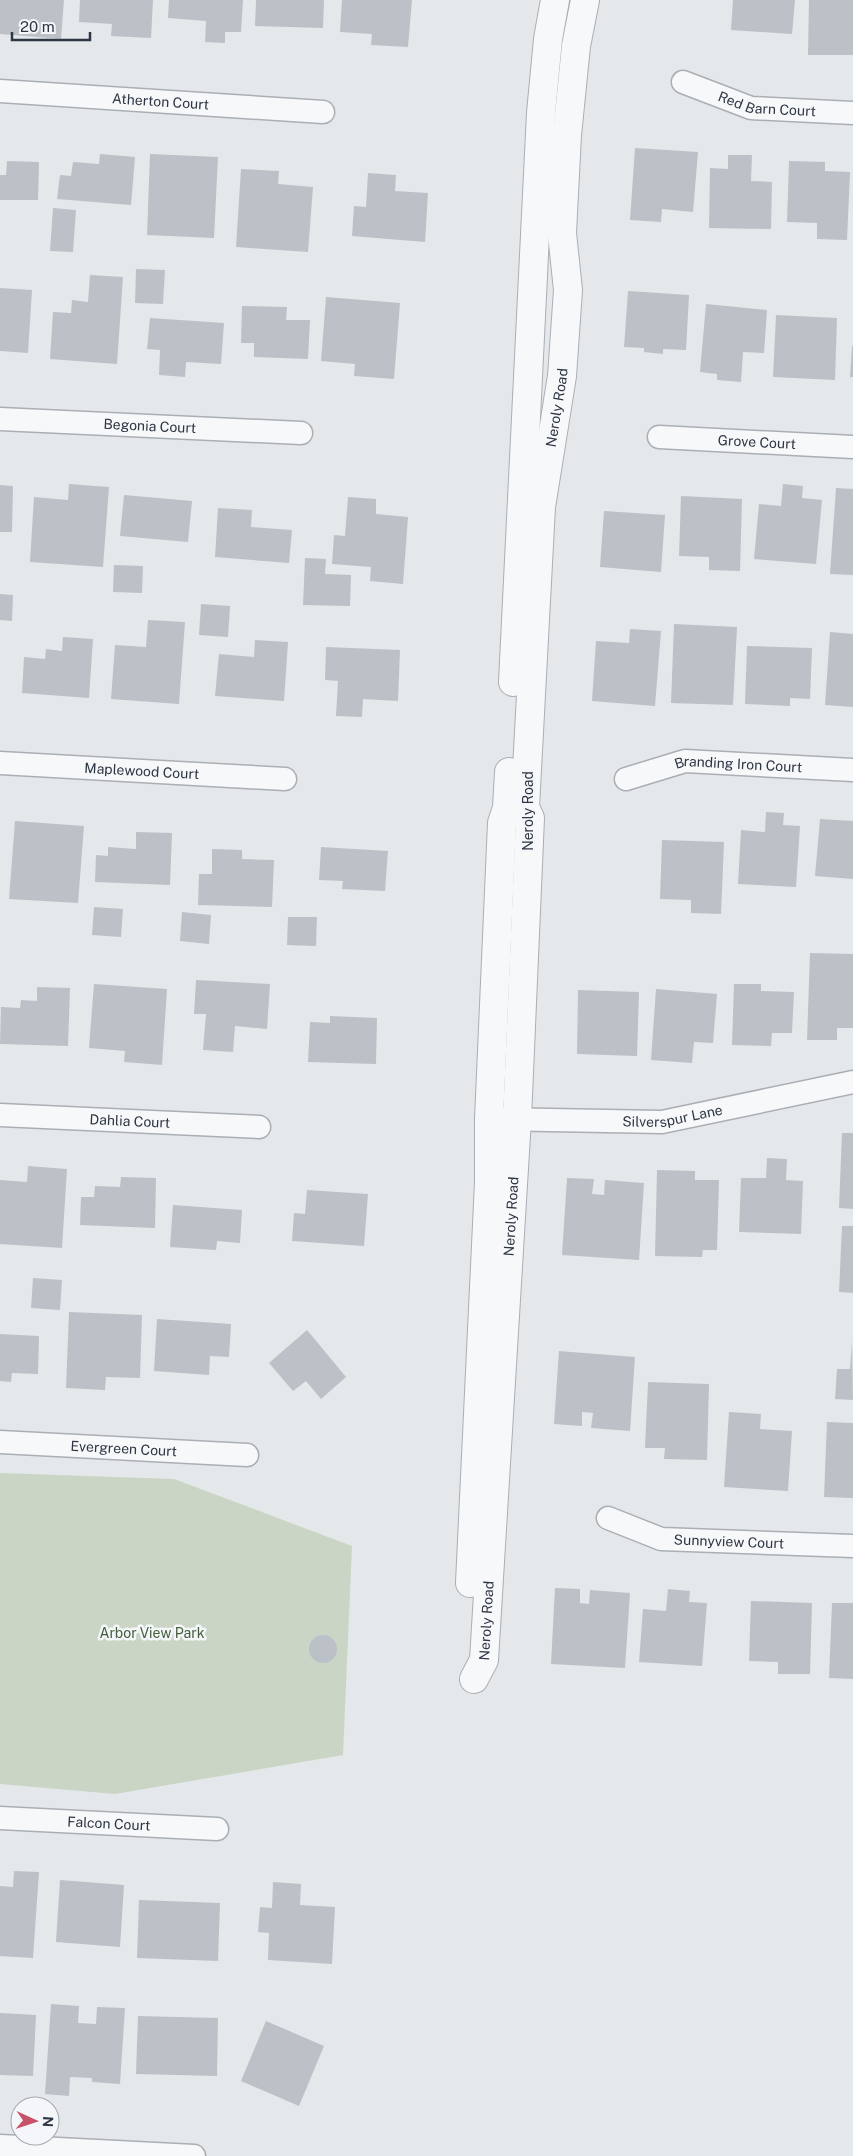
<svg xmlns="http://www.w3.org/2000/svg" width="853" height="2156" viewBox="0 0 853 2156" font-family="'Public Sans',sans-serif">
	<style>
		.green { fill: #cad5c6 }
		.building { fill: #bcc1c8 }
		.lines { fill: none; stroke-linecap: round; stroke-linejoin: round }
		.minor-casing { stroke: #a9afb5; stroke-width: 25 }
		.tertiary-casing { stroke: #a9afb5; stroke-width: 30 }
		.minor { stroke: #f7f8fa; stroke-width: 22 }
		.tertiary { stroke: #f7f8fa; stroke-width: 28 }
		.labels { text-anchor: middle; stroke-width: 5; stroke-linejoin: round; paint-order: stroke }
		.street-label { font-size: 14px; fill: #2d3643; stroke: #f4f6f9 }
		.park-label { font-size: 14px; fill: #435e3b; stroke: #f4f6f9 }
	</style>
	<rect width="100%" height="100%" fill="#e4e8eb"/>
	<!-- green -->
	<polygon class="green" points="0,1473 174,1479 352,1546 343,1755 115,1794 0,1784"/>
	<!-- building -->
	<g class="building">
		<polygon points="0,0 64,0 61,39 0,34"/>
		<polygon points="80,0 153,0 151,38 111,36 112,24 79,22"/>
		<polygon points="169,0 243,0 241,32 225,32 225,43 205,42 206,21 168,18"/>
		<polygon points="256,0 324,0 323,28 255,26"/>
		<polygon points="342,0 412,0 408,47 371,45 372,34 340,32"/>
		<polygon points="733,0 795,0 792,34 731,30"/>
		<polygon points="809,0 853,0 853,55 808,55"/>
		<polygon points="635,148 698,152 693,212 662,209 661,222 630,220"/>
		<polygon points="100,154 135,157 131,205 57,199 60,175 71,176 73,162 99,164"/>
		<polygon points="150,154 218,157 214,238 147,235"/>
		<polygon points="728,155 752,155 751,181 772,182 771,229 709,228 710,168 728,169"/>
		<polygon points="7,161 39,162 38,200 0,200 0,175 6,175"/>
		<polygon points="789,161 825,162 825,171 850,172 847,240 817,239 817,223 787,222"/>
		<polygon points="241,169 279,171 278,184 313,187 308,252 236,247"/>
		<polygon points="368,173 396,175 395,191 428,193 425,242 352,236 354,206 366,207"/>
		<polygon points="53,208 76,210 73,252 50,251"/>
		<polygon points="136,269 165,270 163,304 135,303"/>
		<polygon points="90,275 123,277 117,364 50,359 53,312 71,313 72,300 88,302"/>
		<polygon points="0,288 32,290 28,353 0,351"/>
		<polygon points="628,291 689,295 686,350 663,349 663,354 644,352 644,348 624,347"/>
		<polygon points="326,297 400,303 394,379 354,376 355,364 321,361"/>
		<polygon points="706,304 767,310 764,353 743,352 741,382 717,380 717,374 700,372"/>
		<polygon points="242,306 287,307 286,320 310,320 308,359 254,357 254,343 241,343"/>
		<polygon points="776,315 837,318 835,380 773,377"/>
		<polygon points="150,318 224,323 221,364 186,362 185,377 159,375 160,350 147,349"/>
		<polygon points="852,346 853,346 853,377 850,377"/>
		<polygon points="69,484 109,487 103,567 30,562 34,497 68,500"/>
		<polygon points="783,484 803,486 802,498 822,500 816,564 754,559 759,504 781,506"/>
		<polygon points="0,485 13,486 12,532 0,532"/>
		<polygon points="836,488 853,489 853,575 830,574"/>
		<polygon points="124,495 192,501 188,542 120,536"/>
		<polygon points="681,496 742,499 740,571 709,570 709,557 679,556"/>
		<polygon points="348,497 376,499 376,514 408,517 403,584 370,581 371,567 332,564 334,535 345,536"/>
		<polygon points="218,508 252,510 251,527 292,530 289,563 215,557"/>
		<polygon points="604,511 665,515 661,572 600,567"/>
		<polygon points="305,558 326,559 325,574 351,575 350,606 303,605"/>
		<polygon points="114,565 143,566 142,593 113,592"/>
		<polygon points="0,594 13,595 12,621 0,620"/>
		<polygon points="201,604 230,606 228,637 199,635"/>
		<polygon points="148,620 185,622 179,704 111,699 115,645 146,647"/>
		<polygon points="674,624 737,627 733,705 671,703"/>
		<polygon points="630,629 661,631 655,706 592,701 596,641 629,643"/>
		<polygon points="830,632 853,634 853,707 825,705"/>
		<polygon points="63,637 93,639 89,698 22,693 24,657 45,659 46,649 62,651"/>
		<polygon points="255,640 288,642 284,701 215,696 219,654 254,657"/>
		<polygon points="747,646 812,648 810,699 790,698 790,706 745,704"/>
		<polygon points="326,647 400,650 398,701 363,699 362,717 336,716 338,681 325,680"/>
		<polygon points="766,812 784,813 783,825 800,826 796,887 738,884 741,830 765,832"/>
		<polygon points="820,819 853,821 853,879 815,876"/>
		<polygon points="15,821 84,826 78,903 9,899"/>
		<polygon points="136,832 172,833 170,885 95,882 96,855 108,856 108,847 136,849"/>
		<polygon points="662,840 724,842 721,914 691,913 691,900 660,899"/>
		<polygon points="321,847 388,851 385,891 342,889 343,881 319,880"/>
		<polygon points="212,849 242,850 242,859 274,860 272,907 198,905 199,874 212,874"/>
		<polygon points="94,907 123,909 121,937 92,935"/>
		<polygon points="182,912 211,915 209,944 180,941"/>
		<polygon points="288,917 317,917 316,946 287,945"/>
		<polygon points="810,953 853,954 853,1028 837,1028 837,1040 807,1040"/>
		<polygon points="196,980 270,984 267,1029 235,1026 233,1052 203,1050 206,1014 194,1014"/>
		<polygon points="94,984 167,989 162,1065 124,1062 125,1051 89,1048"/>
		<polygon points="734,984 761,984 761,991 794,992 792,1033 772,1033 771,1046 732,1045"/>
		<polygon points="37,987 70,988 68,1046 0,1044 1,1007 20,1008 21,1000 37,1001"/>
		<polygon points="656,989 717,994 713,1043 694,1042 692,1063 651,1060"/>
		<polygon points="578,990 639,992 637,1056 577,1054"/>
		<polygon points="330,1016 377,1018 376,1064 308,1062 310,1022 330,1023"/>
		<polygon points="842,1133 853,1133 853,1209 839,1208"/>
		<polygon points="767,1158 787,1159 786,1180 803,1181 801,1234 739,1232 741,1178 766,1178"/>
		<polygon points="28,1166 67,1169 62,1248 0,1244 0,1180 27,1182"/>
		<polygon points="657,1170 695,1171 695,1180 719,1180 717,1250 703,1250 702,1257 655,1256"/>
		<polygon points="121,1177 156,1178 155,1228 80,1225 81,1197 94,1197 95,1186 120,1187"/>
		<polygon points="567,1178 594,1179 592,1194 604,1195 605,1180 644,1183 639,1260 562,1255"/>
		<polygon points="307,1190 368,1194 364,1246 292,1241 294,1213 305,1214"/>
		<polygon points="173,1205 242,1210 240,1243 217,1241 216,1250 170,1247"/>
		<polygon points="842,1226 853,1226 853,1293 839,1292"/>
		<polygon points="33,1278 62,1280 60,1310 31,1308"/>
		<polygon points="69,1312 142,1315 140,1378 106,1377 105,1390 66,1388"/>
		<polygon points="157,1319 231,1324 229,1357 210,1356 209,1375 154,1371"/>
		<polygon points="307,1330 346,1377 321,1399 306,1381 293,1391 269,1363"/>
		<polygon points="0,1334 39,1336 38,1374 12,1373 11,1382 0,1381"/>
		<polygon points="852,1341 853,1400 835,1399 837,1369 850,1369"/>
		<polygon points="559,1351 635,1357 630,1431 591,1428 593,1413 582,1412 582,1426 554,1424"/>
		<polygon points="648,1382 709,1384 707,1460 664,1459 665,1448 645,1448"/>
		<polygon points="729,1412 761,1414 760,1429 792,1431 788,1491 724,1487"/>
		<polygon points="827,1422 853,1423 853,1498 824,1497"/>
		<polygon points="555,1588 580,1589 580,1603 589,1604 590,1590 630,1593 625,1668 551,1664"/>
		<polygon points="668,1589 690,1591 689,1602 707,1603 702,1666 639,1662 643,1609 666,1611"/>
		<polygon points="751,1601 812,1603 810,1674 778,1674 778,1662 749,1661"/>
		<polygon points="832,1603 853,1603 853,1679 829,1678"/>
		<circle cx="323" cy="1649" r="14"/>
		<polygon points="14,1871 39,1872 33,1958 0,1956 0,1886 13,1887"/>
		<polygon points="60,1880 124,1885 120,1947 56,1942"/>
		<polygon points="273,1882 301,1884 300,1905 335,1907 332,1964 268,1960 269,1933 258,1932 260,1907 272,1908"/>
		<polygon points="139,1900 220,1903 218,1961 137,1958"/>
		<polygon points="51,2004 79,2006 78,2023 96,2024 97,2007 125,2008 120,2084 92,2082 92,2078 70,2077 69,2096 45,2094"/>
		<polygon points="0,2013 36,2015 33,2076 0,2075"/>
		<polygon points="138,2016 218,2018 217,2076 136,2074"/>
		<polygon points="266,2021 324,2046 299,2106 241,2081"/>
	</g>
	<g class="lines">
		<!-- minor casing -->
		<g class="minor-casing">
			<g id="minor">
				<path id="s1" d="M683 82 751 108 853 113"/>
				<path id="s2" d="M0 91 323 112"/>
				<path id="s3" d="M0 419 301 433"/>
				<path id="s4" d="M659 437 853 447"/>
				<path id="s5" d="M0 763 285 779"/>
				<path id="s6" d="M626 779 685 761 853 770"/>
				<path id="s7" d="M0 1115 259 1127"/>
				<path id="s8" d="M501 1119 662 1122 853 1082"/>
				<path id="s9" d="M0 1442 247 1455"/>
				<path id="s10" d="M608 1518 661 1539 853 1546"/>
				<path id="s11" d="M0 1818 217 1829"/>
				<polyline points="0,2146 194,2156"/>
			</g>
		</g>
		<!-- tertiary casing -->
		<g class="tertiary-casing">
			<g id="tertiary">
				<polyline points="513,682 541,113 548,39 555,0"/>
				<polyline points="470,1583 489,1182 489,1119 502,823 507,808 509,772"/>
				<path id="s12" d="M474 1679 484 1660 517 1119 530 818 525 807 541 507 562 376 568 290 562 233 567 135 576 46 585 0"/>
			</g>
		</g>
		<!-- minor -->
		<use href="#minor" class="minor"/>
		<!-- tertiary -->
		<use href="#tertiary" class="tertiary"/>
	</g>
	<g class="labels">
		<!-- street labels -->
		<g class="street-label">
			<text dy="5" stroke="none"><textPath href="#s2" startOffset="161">Atherton Court</textPath></text>
			<text dy="5" stroke="none"><textPath href="#s1" startOffset="88">Red Barn Court</textPath></text>
			<text dy="5" stroke="none"><textPath href="#s12" startOffset="1278">Neroly Road</textPath></text>
			<text dy="5" stroke="none"><textPath href="#s3" startOffset="150">Begonia Court</textPath></text>
			<text dy="5" stroke="none"><textPath href="#s4" startOffset="98">Grove Court</textPath></text>
			<text dy="5" stroke="none"><textPath href="#s6" startOffset="115">Branding Iron Court</textPath></text>
			<text dy="5" stroke="none"><textPath href="#s5" startOffset="142">Maplewood Court</textPath></text>
			<text transform="translate(528 811) rotate(-90)" y="5">Neroly Road</text>
			<text dy="5" stroke="none"><textPath href="#s8" startOffset="172">Silverspur Lane</textPath></text>
			<text dy="5" stroke="none"><textPath href="#s7" startOffset="130">Dahlia Court</textPath></text>
			<text dy="5" stroke="none"><textPath href="#s12" startOffset="466">Neroly Road</textPath></text>
			<text dy="5" stroke="none"><textPath href="#s9" startOffset="124">Evergreen Court</textPath></text>
			<text dy="5" stroke="none"><textPath href="#s10" startOffset="125">Sunnyview Court</textPath></text>
			<text dy="5" stroke="none"><textPath href="#s12" startOffset="61">Neroly Road</textPath></text>
			<text dy="5" stroke="none"><textPath href="#s11" startOffset="109">Falcon Court</textPath></text>
		</g>
		<!-- park labels -->
		<g class="park-label">
			<text x="152" y="1638">Arbor View Park</text>
		</g>
	</g>
	<!-- north arrow -->
	<g transform="translate(35 2121) rotate(93)"><circle r="24" fill="#f4f6f9" stroke="#a4a9b0"/>
	<path d="M0-4L9 19L0 12L-9 19Z" fill="#c85269"/>
	<text y="-8" font-size="14" font-weight="bold" text-anchor="middle" fill="#2d3643">N</text>
	</g>
	<!-- scale -->
	<path d="M12 32v8h78v-8" fill="none" stroke="#2d3643" stroke-width="2.5"/>
	<text x="20" y="32" font-size="15" fill="#2d3643" stroke="#f4f6f9" stroke-width="4" paint-order="stroke">20 m</text>
</svg>
